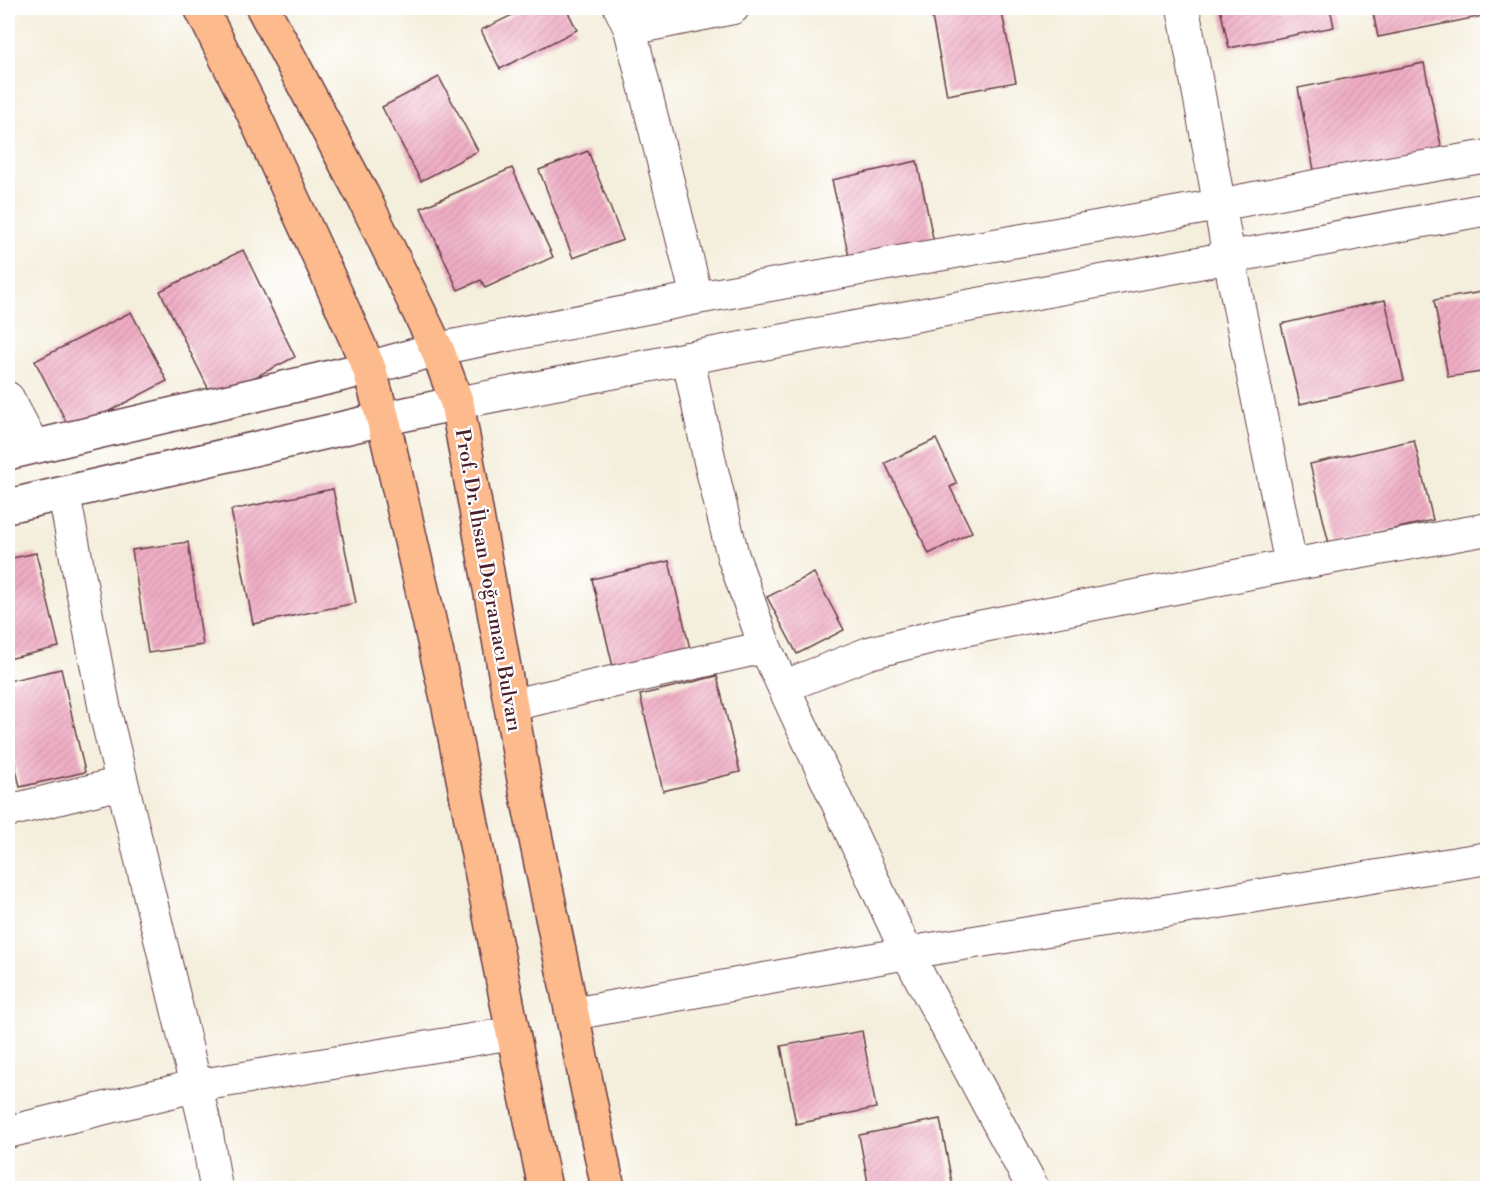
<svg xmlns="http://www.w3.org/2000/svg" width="1495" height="1196" viewBox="0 0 1495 1196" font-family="'Libre Bodoni',serif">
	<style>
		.building { fill: url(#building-hatch) }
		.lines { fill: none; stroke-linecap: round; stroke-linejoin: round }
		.minor-casing { stroke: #643e46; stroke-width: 34 }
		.tertiary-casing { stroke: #643e46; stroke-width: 36 }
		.primary-casing { stroke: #643e46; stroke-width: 36 }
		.minor { stroke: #fff; stroke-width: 32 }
		.tertiary { stroke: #fff; stroke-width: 33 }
		.primary { stroke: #fcba8d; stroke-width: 33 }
		.labels { text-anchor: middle; stroke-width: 4.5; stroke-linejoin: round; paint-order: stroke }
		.street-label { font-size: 20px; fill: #4a1f2b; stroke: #fff }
	</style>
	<defs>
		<pattern id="building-hatch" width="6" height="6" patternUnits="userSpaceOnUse" patternTransform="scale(1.5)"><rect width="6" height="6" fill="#efadc4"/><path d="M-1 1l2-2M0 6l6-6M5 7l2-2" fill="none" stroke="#ce94a9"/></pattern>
	</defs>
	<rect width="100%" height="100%" fill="#fff"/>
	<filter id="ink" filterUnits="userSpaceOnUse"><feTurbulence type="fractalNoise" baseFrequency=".0167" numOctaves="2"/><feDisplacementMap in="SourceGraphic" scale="12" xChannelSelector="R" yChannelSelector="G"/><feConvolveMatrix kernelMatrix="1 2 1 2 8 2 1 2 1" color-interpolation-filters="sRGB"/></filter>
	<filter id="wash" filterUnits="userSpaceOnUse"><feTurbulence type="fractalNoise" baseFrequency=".008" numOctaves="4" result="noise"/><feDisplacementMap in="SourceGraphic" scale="24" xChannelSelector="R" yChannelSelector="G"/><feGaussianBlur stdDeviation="1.35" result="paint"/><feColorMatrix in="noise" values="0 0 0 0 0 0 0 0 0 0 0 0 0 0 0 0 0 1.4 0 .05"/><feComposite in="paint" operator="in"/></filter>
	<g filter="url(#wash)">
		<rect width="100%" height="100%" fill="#f4eedc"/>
		<g id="blocks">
			<!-- building -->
			<g class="building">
				<polygon points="527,8 566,8 577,30 500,69 481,30"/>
				<polygon points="954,8 1001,8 1016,82 947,95 931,12"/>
				<polygon points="1220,8 1330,8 1334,27 1229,48"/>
				<polygon points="1372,8 1488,8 1488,15 1378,37"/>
				<polygon points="1424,63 1443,155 1316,180 1298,88"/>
				<polygon points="439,77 478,151 421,181 382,107"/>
				<polygon points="588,151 623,240 573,258 539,170"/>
				<polygon points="917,161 935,248 851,266 832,180"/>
				<polygon points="512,168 553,257 485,288 481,280 458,290 421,208"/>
				<polygon points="243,250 295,357 213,398 160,291"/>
				<polygon points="1488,291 1488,371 1448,377 1434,300"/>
				<polygon points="1385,300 1404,380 1300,404 1281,324"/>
				<polygon points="131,312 167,381 71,431 35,361"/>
				<polygon points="936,439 957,484 950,487 972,532 929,554 885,463"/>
				<polygon points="1414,440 1433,520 1329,544 1310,464"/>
				<polygon points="333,489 356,603 253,624 231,510"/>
				<polygon points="188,542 203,645 148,653 132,550"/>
				<polygon points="36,553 59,647 8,659 8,559"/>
				<polygon points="669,561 692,657 615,675 592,579"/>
				<polygon points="814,573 844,630 797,654 767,597"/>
				<polygon points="61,669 85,772 20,787 8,733 8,681"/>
				<polygon points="717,676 740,772 663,791 640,695"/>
				<polygon points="862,1031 876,1108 796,1124 781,1046"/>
				<polygon points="940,1119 953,1188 869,1188 859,1135"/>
			</g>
		</g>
	</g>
	<g filter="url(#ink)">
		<use href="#blocks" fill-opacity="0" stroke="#643e46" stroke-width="1.5"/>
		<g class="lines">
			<!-- minor casing -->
			<g class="minor-casing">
				<g id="minor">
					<polyline points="620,8 630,29 697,298"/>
					<polyline points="1183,8 1229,257 1291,565"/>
					<polyline points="630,29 733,8"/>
					<polyline points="437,349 697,298 1219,205 1330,183 1488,156"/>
					<polyline points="688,358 710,462 733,556 765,647 907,953 1033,1188"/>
					<polyline points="8,398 34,447"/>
					<polyline points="457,403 688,358 1488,209"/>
					<polyline points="64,494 106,716 206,1128 216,1188"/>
					<polyline points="785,686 869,653 948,633 1291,565 1488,529"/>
					<polyline points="511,705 765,647"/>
					<polyline points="8,811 122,783"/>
					<polyline points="572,1014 907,953 1488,858"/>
					<polyline points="8,1132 195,1086 513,1033"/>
				</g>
			</g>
			<!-- tertiary casing -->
			<g class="tertiary-casing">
				<g id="tertiary">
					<polyline points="8,453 369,368 437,349"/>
					<polyline points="8,506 383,419 457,403"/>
				</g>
			</g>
			<!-- primary casing -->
			<g class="primary-casing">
				<g id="primary">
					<polyline points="201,8 250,106 324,267 369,368 383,419 449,707 513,1033 545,1188"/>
					<polyline points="263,8 364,198 437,349 457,403 526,791 608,1188"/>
				</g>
			</g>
			<!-- minor -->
			<use href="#minor" class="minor"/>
			<!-- tertiary -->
			<use href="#tertiary" class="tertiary"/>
			<!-- primary -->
			<use href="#primary" class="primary"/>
		</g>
	</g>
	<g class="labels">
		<!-- street labels -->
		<g class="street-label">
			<text transform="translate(489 580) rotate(80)" y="7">Prof. Dr. İhsan Doğramacı Bulvarı</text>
		</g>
	</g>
	<!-- margin -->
	<rect width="1495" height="1196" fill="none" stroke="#fff" stroke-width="30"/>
</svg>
